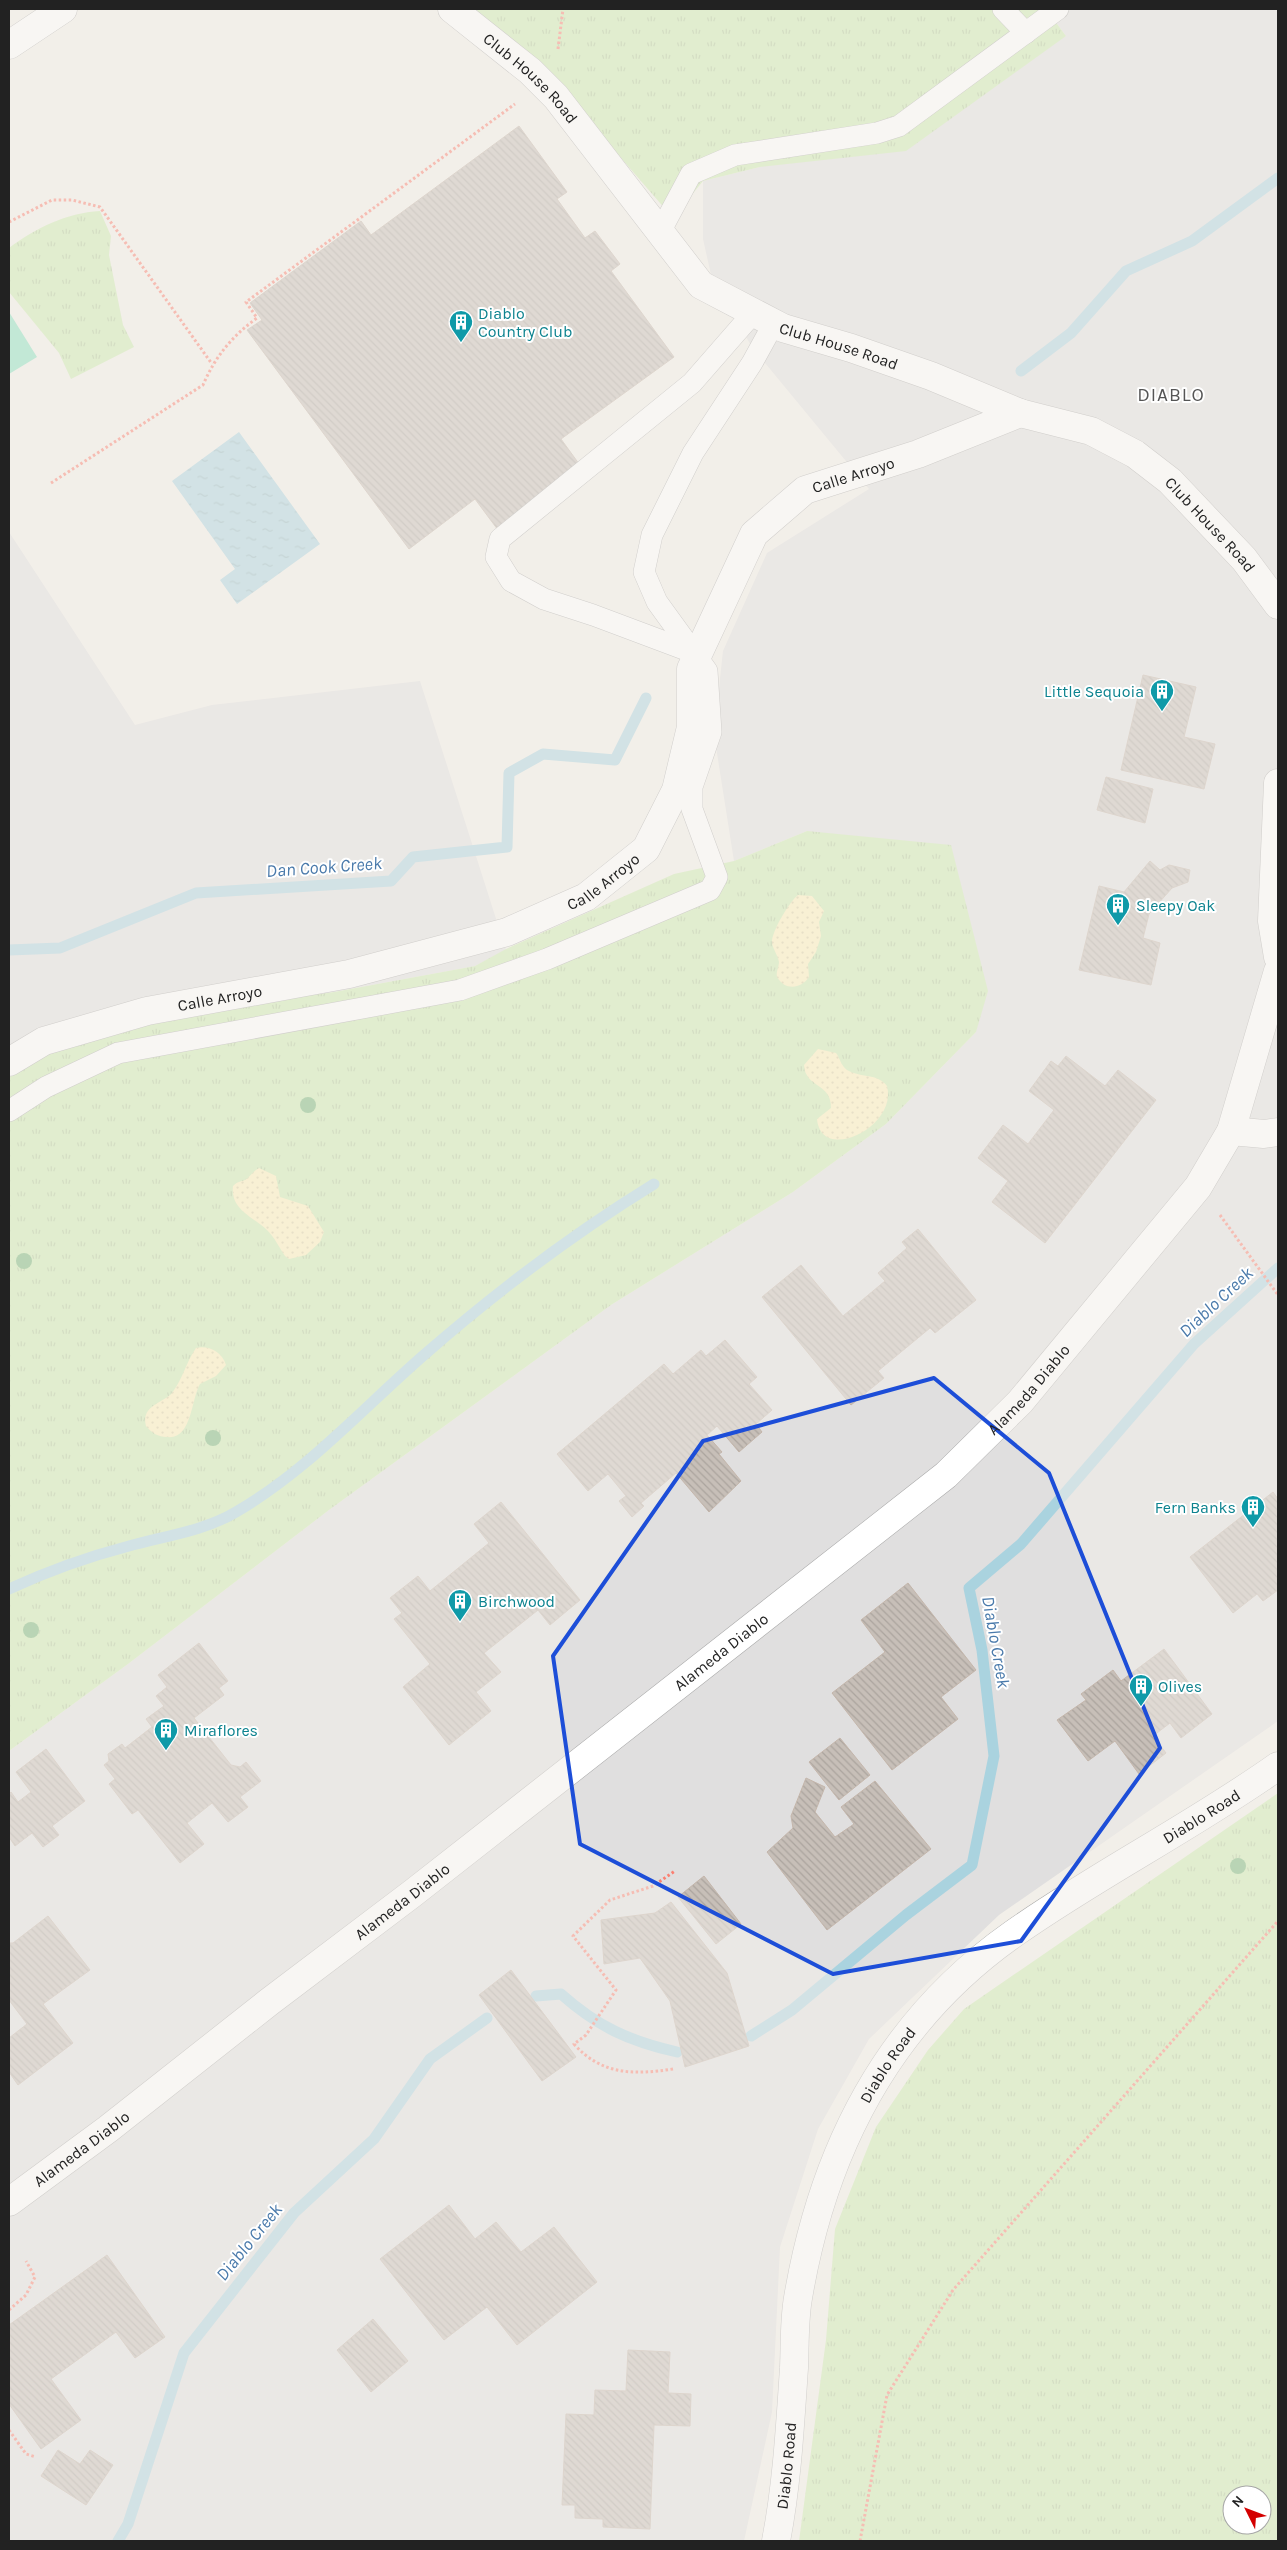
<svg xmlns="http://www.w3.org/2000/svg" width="1287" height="2550" viewBox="0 0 1287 2550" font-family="Karla,sans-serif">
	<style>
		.residential { fill: #e0dfdf }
		.grass { fill: url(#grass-tufts); fill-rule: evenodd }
		.sand { fill: url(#sand-dots) }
		.pitch { fill: #88e0be }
		.water { fill: url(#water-ripples) }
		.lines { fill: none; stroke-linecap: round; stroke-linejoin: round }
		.stream { stroke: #aad3df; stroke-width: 11 }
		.building { fill: url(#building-back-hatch); stroke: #c4b6ab }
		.service-casing { stroke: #a9a9a9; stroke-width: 22 }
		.minor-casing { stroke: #a9a9a9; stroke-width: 29 }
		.tertiary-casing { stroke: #a9a9a9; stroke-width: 29 }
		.path { stroke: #fa8072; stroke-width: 3; stroke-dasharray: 2.5 2.5; stroke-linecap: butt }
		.service { stroke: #fff; stroke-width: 21 }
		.minor { stroke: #fff; stroke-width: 28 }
		.tertiary { stroke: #fff; stroke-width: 28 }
		.tree { fill: #74b475 }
		.marked { fill: none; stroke: #1d4ed8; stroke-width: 4; stroke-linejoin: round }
		.labels { text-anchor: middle; stroke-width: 4; stroke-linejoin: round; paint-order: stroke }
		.street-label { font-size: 16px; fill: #222; stroke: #fff }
		.culture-label { font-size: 16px; fill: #0d838f; stroke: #fff; text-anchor: start }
		.water-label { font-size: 18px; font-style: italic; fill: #4a7aab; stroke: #fff }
		.quarter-label { font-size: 19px; letter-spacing: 1px; fill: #555; stroke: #fff }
	</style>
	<defs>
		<pattern id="grass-tufts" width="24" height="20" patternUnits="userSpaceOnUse" patternTransform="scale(1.25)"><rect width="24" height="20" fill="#cdebb0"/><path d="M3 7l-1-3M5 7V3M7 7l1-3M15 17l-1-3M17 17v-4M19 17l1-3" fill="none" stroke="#b0c997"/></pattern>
		<pattern id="sand-dots" width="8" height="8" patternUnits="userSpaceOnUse" patternTransform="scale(1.25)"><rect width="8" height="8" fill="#fff1ba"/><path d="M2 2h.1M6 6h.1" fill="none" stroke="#dacea0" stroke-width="1.8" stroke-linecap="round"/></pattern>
		<pattern id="water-ripples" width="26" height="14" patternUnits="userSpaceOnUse" patternTransform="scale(1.25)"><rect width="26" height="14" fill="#aad3df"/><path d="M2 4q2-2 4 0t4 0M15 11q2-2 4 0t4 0" fill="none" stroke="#92b5bf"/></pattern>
		<pattern id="building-back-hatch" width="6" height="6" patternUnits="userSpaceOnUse" patternTransform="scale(1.25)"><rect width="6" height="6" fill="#c7bfb8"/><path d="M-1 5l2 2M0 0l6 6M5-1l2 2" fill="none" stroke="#aba49e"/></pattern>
	</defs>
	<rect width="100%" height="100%" fill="#f2efe9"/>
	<!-- residential -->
	<g class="residential">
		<polygon points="1046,9 1278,9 1278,1721 999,1915 869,2039 818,2129 780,2247 772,2412 744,2541 9,2541 9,1751 128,1664 329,1510 611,1305 793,1192 886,1124 976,1032 807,831 734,861 714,734 723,651 767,553 869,489 752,347 712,279 703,239 703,181 760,167 1066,36"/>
		<polygon points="9,532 135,725 212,705 420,681 506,950 475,966 334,992 252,1003 18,1070 9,1078"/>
	</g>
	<!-- grass -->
	<g class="grass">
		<polygon points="468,9 1046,9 1066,36 906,151 760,167 703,181 673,218 601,135"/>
		<path d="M100 211 111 236 109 255 123 325 134 347 71 379 59 353 9 292V248C36 228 66 213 100 211Z"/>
		<polygon points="807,831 951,845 988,991 976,1032 886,1124 793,1192 611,1305 329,1510 128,1664 9,1751 9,1078 18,1070 82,1037 252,1003 334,992 475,966 506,949 674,874 734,861"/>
		<path d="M1278 1793V2541H799L826 2340 835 2229 876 2127 928 2050 964 2009ZM1232 2495H1262V2525H1232Z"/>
	</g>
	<!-- sand -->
	<g class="sand">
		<path d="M798 895 812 896 824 911 819 922 821 936 816 952 808 964 809 977C801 989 785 991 777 977 776 971 779 967 779 962 778 956 773 949 772 943 771 932 790 901 798 895Z"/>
		<path d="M818 1049 836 1053C840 1058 841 1066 847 1070 860 1078 878 1073 887 1086 898 1127 821 1164 817 1119L831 1108C832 1083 805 1088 804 1065Z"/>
		<path d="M259 1168 276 1176 280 1197 308 1206 324 1232 320 1242 306 1255 289 1259 285 1256C279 1247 275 1238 267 1230 254 1217 230 1210 233 1186 238 1181 240 1182 245 1180 250 1177 253 1171 259 1168Z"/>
		<path d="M196 1348C209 1345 222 1352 226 1365L216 1376 200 1384C191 1399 192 1440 167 1437 158 1437 152 1433 146 1426 141 1405 162 1404 172 1393 183 1379 186 1362 196 1348Z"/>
	</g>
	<!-- pitch -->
	<polygon class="pitch" points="9,312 37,357 9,374"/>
	<!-- water -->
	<polygon class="water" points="239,432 320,544 237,604 220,580 235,569 172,481"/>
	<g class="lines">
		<!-- stream -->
		<g class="stream">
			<polyline points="1021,371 1071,333 1126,271 1192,241 1278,178"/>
			<polyline points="9,950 60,948 196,893 391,881 413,857 507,847 509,773 543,754 615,760 646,698"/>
			<path d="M9 1589C48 1571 87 1557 129 1546 165 1536 204 1531 236 1512 307 1471 363 1408 424 1355 496 1292 573 1234 654 1184"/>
			<path d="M536 1996 561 1994C598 2027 629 2041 677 2052"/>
			<polyline points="751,2036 792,2010 906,1915 972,1865 994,1756 982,1650 969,1588 1021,1544 1194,1344 1278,1268"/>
			<polyline points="118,2541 128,2524 184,2353 294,2213 374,2139 430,2059 487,2018"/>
		</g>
	</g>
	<!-- building -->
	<g class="building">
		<polygon points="519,126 567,192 557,199 585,238 595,231 620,264 611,271 674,357 561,439 582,468 498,530 475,499 409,549 247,330 262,320 250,303 361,221 371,235"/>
		<polygon points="1143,675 1196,687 1184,737 1215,744 1204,789 1121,770"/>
		<polygon points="1106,777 1153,789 1145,823 1097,810"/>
		<polygon points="1150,861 1160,870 1169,865 1190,870 1188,882 1172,888 1149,914 1143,938 1160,943 1151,985 1079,970 1099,886 1124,892"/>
		<polygon points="1066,1056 1105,1086 1118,1070 1156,1100 1045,1243 992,1202 1008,1181 978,1158 1003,1125 1028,1144 1054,1110 1029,1091 1051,1061 1058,1066"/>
		<polygon points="918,1229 976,1300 935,1333 930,1328 878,1371 884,1378 851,1405 762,1297 801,1265 843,1316 885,1281 878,1273 907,1248 902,1242"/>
		<polygon points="725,1340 757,1377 749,1384 772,1410 756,1424 762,1432 739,1452 717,1426 707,1435 722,1452 719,1454 741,1481 709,1512 676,1473 641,1503 644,1506 632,1517 619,1501 626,1496 608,1474 588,1491 557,1454 664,1364 673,1374 701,1350 706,1356"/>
		<polygon points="1273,1492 1278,1499 1278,1590 1263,1601 1257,1594 1233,1613 1190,1557"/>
		<polygon points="501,1502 580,1600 550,1625 538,1610 484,1653 501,1672 476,1692 491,1711 449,1745 403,1687 430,1664 394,1619 402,1613 390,1598 418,1576 430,1591 489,1543 474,1524"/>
		<polygon points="908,1583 976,1670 941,1697 958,1719 892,1770 832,1693 885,1652 861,1620"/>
		<polygon points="199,1643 228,1681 219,1688 224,1695 194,1718 231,1765 240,1767 246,1762 261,1781 240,1797 248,1807 228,1822 212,1803 187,1823 204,1844 180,1863 138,1810 132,1814 109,1784 115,1779 104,1765 109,1761 108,1754 122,1744 125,1748 152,1727 146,1719 164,1706 156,1696 167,1687 158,1675"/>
		<polygon points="1164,1649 1212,1714 1181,1738 1170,1723 1153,1736 1166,1753 1139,1774 1115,1741 1088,1761 1057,1720 1086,1700 1081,1694 1113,1670 1121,1681"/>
		<polygon points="840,1738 870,1775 839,1800 809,1762"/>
		<polygon points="46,1749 85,1801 52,1826 59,1835 43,1847 32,1833 15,1846 9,1837 9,1794 11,1792 18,1802 31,1792 16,1772"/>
		<polygon points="806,1778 825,1787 815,1812 835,1837 854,1824 841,1807 875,1781 931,1849 827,1930 767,1852 793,1828 791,1816"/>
		<polygon points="704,1876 741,1924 716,1944 678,1897"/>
		<polygon points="671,1902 727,1973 749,2046 685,2067 670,2001 640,1958 604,1964 601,1920 655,1913"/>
		<polygon points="48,1916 90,1970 43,2004 73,2043 18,2085 9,2072 9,2038 27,2024 9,2000 9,1943 13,1943"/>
		<polygon points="511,1970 576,2057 542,2081 479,1995"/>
		<polygon points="449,2205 475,2239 496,2222 521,2252 554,2227 597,2282 517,2345 487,2307 444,2340 380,2259"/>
		<polygon points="107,2255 165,2337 135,2358 116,2332 51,2379 81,2420 41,2449 9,2404 9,2325"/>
		<polygon points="373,2319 408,2361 371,2392 337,2350"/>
		<polygon points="628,2350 670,2352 668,2393 691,2394 690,2426 654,2425 650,2529 603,2527 603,2519 575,2518 575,2505 562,2505 566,2414 594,2415 595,2390 626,2391"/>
		<polygon points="58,2450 80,2464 90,2450 113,2465 86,2505 41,2476"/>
	</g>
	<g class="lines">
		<!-- service casing -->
		<g class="service-casing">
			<g id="service">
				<polyline points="1003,9 1026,33"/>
				<polyline points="660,232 691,174 735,155 877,133 899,126 1058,9"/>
				<polyline points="697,654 593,615 544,599 511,581 496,557 500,539 692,383 754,312"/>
				<polyline points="9,1111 46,1087 118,1053 460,990 547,959 710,890 717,877 692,809 692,787 711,732 707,671 657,602 644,572 652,535 693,453 752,363 774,323"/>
			</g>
		</g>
		<!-- minor casing -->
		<g class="minor-casing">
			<g id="minor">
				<path id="s1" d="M452 9 530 71 556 97 701 285 783 328 851 348 931 376 1020 413 1091 431 1135 454 1170 481 1244 559 1278 605"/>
				<polyline points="9,45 63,9"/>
				<polyline points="1278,783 1272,921 1278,957"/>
				<path id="s2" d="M9 1062 44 1041 147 1011 349 974 507 932 586 897 646 849 676 790 691 727V669L754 534 805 490 918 454 1020 413"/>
				<polyline points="1231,1131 1264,1134 1278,1132"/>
				<path id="s3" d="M9 2202 108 2129 269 2002 413 1893 946 1475 1020 1402 1198 1187 1231 1131 1278 971"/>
			</g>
		</g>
		<!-- tertiary casing -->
		<g class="tertiary-casing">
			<g id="tertiary">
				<path id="s4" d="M776 2541C787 2484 790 2426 794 2368 795 2345 794 2321 798 2298 823 2150 888 2022 1013 1934 1098 1874 1192 1827 1278 1766"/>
			</g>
		</g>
		<!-- path -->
		<g class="path">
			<polyline points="558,49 563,9"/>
			<polyline points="9,222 52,200 72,200 100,207 212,364"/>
			<path d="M51 483 203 385C215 357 232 336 257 318L246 302 515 104"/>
			<polyline points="1220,1215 1278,1295"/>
			<path d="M673 2069C634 2075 601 2075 574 2044L586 2035 616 1990 573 1936 610 1900 653 1886 675 1871"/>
			<polyline points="9,2310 26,2295 35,2277 26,2261"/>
			<polyline points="9,2430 26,2454 36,2457"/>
			<polyline points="860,2541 887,2395 953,2290 1278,1921"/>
		</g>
		<!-- service -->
		<use href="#service" class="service"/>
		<!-- minor -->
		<use href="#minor" class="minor"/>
		<!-- tertiary -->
		<use href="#tertiary" class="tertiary"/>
	</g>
	<!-- trees -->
	<g class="tree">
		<circle cx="308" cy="1105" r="8"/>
		<circle cx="24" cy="1261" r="8"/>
		<circle cx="213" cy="1438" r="8"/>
		<circle cx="31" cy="1630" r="8"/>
		<circle cx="1238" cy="1866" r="8"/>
	</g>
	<!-- marked area -->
	<path d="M0 0H1287V2550H0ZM934 1378 1049 1473 1160 1748 1021 1941 833 1974 580 1844 553 1656 703 1441Z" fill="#f2efe9" fill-opacity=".55" fill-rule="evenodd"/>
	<path class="marked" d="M934 1378 1049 1473 1160 1748 1021 1941 833 1974 580 1844 553 1656 703 1441Z"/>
	<!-- icons -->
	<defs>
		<g id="building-pin" transform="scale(1.25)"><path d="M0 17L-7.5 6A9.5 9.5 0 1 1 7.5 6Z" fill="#0f9aa8" stroke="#fff"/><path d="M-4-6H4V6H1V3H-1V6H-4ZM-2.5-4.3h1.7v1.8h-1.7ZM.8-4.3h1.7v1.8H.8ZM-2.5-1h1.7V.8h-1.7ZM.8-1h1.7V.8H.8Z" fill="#fff"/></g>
	</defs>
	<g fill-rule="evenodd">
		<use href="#building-pin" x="461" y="322"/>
		<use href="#building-pin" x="1162" y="691"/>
		<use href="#building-pin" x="1118" y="905"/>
		<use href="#building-pin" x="1253" y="1507"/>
		<use href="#building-pin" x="460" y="1601"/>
		<use href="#building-pin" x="1141" y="1686"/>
		<use href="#building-pin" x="166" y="1730"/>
	</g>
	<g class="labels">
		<!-- street labels -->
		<g class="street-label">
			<text dy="6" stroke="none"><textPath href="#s1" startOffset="105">Club House Road</textPath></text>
			<text dy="6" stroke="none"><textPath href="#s1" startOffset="525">Club House Road</textPath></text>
			<text dy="6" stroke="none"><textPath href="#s2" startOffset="1136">Calle Arroyo</textPath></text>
			<text dy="6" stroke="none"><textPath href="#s1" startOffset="945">Club House Road</textPath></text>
			<text dy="6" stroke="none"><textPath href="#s2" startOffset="626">Calle Arroyo</textPath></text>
			<text dy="6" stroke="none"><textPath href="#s2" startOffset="222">Calle Arroyo</textPath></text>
			<text dy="6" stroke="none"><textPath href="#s3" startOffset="1305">Alameda Diablo</textPath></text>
			<text dy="6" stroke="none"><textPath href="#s3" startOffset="900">Alameda Diablo</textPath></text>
			<text dy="6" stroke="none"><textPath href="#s4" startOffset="901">Diablo Road</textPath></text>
			<text dy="6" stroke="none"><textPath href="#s3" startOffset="495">Alameda Diablo</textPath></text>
			<text dy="6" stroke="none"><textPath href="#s4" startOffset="496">Diablo Road</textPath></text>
			<text dy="6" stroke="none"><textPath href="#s3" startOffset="90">Alameda Diablo</textPath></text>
			<text dy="6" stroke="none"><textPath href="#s4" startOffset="76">Diablo Road</textPath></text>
		</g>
		<!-- culture labels -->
		<g class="culture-label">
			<text x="478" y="319">Diablo<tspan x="478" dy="18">Country Club</tspan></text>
			<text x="1144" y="697" text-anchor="end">Little Sequoia</text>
			<text x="1136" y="911">Sleepy Oak</text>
			<text x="1236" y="1513" text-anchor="end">Fern Banks</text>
			<text x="478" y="1607">Birchwood</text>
			<text x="1158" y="1692">Olives</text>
			<text x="184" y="1736">Miraflores</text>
		</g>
		<!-- water labels -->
		<g class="water-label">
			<text transform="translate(324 867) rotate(-4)" y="6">Dan Cook Creek</text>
			<text transform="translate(1216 1302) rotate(-43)" y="6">Diablo Creek</text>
			<text transform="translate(996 1642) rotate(80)" y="6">Diablo Creek</text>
			<text transform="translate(249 2242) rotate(-51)" y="6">Diablo Creek</text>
		</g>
		<!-- quarter labels -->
		<g class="quarter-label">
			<text x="1171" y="401">DIABLO</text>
		</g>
	</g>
	<!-- border -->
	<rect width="1287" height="2550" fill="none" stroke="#222222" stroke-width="20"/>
	<!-- north arrow -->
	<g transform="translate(1247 2510) rotate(312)"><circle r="24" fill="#ffffff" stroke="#a7a7a7"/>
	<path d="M0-4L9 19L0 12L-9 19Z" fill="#d40000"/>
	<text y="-8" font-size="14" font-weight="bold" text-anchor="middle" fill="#222222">N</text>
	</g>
</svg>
